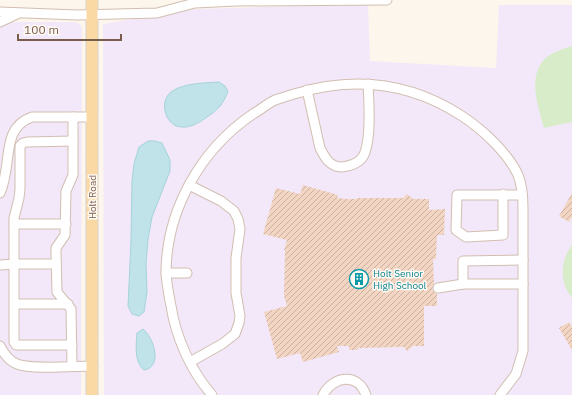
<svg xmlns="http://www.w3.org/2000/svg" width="572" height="395" viewBox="0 0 572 395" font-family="'IBM Plex Sans',sans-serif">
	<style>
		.education { fill: #f3e8fa }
		.garden { fill: #d8ecc9 }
		.water { fill: #bfe3e8; stroke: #a5d3da }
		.building { fill: url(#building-hatch) }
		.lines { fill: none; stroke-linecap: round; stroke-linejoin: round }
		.minor-casing { stroke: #d1beb0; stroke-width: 11 }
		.major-casing { stroke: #dad1cd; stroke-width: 13 }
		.minor { stroke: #fff; stroke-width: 9 }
		.major { stroke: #fbd9a5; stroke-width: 11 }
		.labels { text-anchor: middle; stroke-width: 3; stroke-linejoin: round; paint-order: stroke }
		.street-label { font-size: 10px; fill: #7a5c4d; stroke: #fffaf3 }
		.culture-label { font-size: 10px; fill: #0d838f; stroke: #fffaf3; text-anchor: start }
	</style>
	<defs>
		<pattern id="building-hatch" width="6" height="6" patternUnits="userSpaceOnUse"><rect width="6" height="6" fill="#f3d5c3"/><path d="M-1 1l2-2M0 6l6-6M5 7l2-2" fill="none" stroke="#cab0a1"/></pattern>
	</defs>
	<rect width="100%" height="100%" fill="#fdf6ec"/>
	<!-- education -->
	<g class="education">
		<polygon points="368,4 370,61 496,68 499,5 572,5 572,395 104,395 103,24 195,9"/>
		<polygon points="0,22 75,22 80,24 82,28 81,395 0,395"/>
	</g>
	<!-- garden -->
	<g class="garden">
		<path d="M572 46V122L544 128C539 108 528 81 542 62 549 53 562 49 572 46Z"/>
		<path d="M572 245V298C559 282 560 261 572 245Z"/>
	</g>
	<!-- water -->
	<g class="water">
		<path d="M219 82 225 86 228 91C224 103 218 110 207 117 200 122 191 128 182 127 166 127 158 102 171 92 183 83 204 83 219 82Z"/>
		<polygon points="148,141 155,141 162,143 170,160 170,171 152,217 148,239 146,264 147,292 144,312 139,316 132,314 128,306 131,241 132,181 134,164 139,147"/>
		<path d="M143 329C154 338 163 367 144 370 134 362 136 345 137 333Z"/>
	</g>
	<!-- building -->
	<g class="building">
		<polygon points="303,185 338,195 337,198 348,199 357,199 357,198 403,198 407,194 413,199 429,199 429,210 445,209 444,235 437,235 436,259 433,259 434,284 432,289 434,292 437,294 437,306 424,306 424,346 413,346 407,351 404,347 358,348 358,350 349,350 349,346 337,346 339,352 303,362 300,353 277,359 264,312 287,306 284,296 285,250 284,250 287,240 263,234 276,188 300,194"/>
		<polygon points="572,193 572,217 569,222 559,216"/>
		<polygon points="569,322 572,327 572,350 559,328"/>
	</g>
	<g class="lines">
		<!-- minor casing -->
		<g class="minor-casing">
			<g id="minor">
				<polyline points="0,12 77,15 157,13 195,3 236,1 387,0"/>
				<polyline points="0,22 17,14"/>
				<path d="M307 90 320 148C325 158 330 167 342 167 350 166 357 164 362 158 372 145 369 101 368 84"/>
				<polyline points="189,185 221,201 234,211 238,219 240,229 236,258 236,293 240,316 239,323 235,334 222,344 190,362"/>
				<path d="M0 193C13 164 0 128 32 117H92"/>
				<polyline points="503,194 503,235 466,237 456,230 457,195 522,195"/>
				<polyline points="14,224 66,224"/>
				<polyline points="56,264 14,264 14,342 16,345 72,345"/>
				<polyline points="0,265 14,264 14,218 19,198 20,189 20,146 23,143 27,142 73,141"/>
				<polyline points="166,273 187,273"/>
				<polyline points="463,284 463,261 523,260"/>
				<polyline points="438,288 463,284 523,284"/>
				<polyline points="15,304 68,304"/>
				<path d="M0 346C4 354 9 361 17 364 32 370 75 366 93 366"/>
				<polyline points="72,366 71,309 57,292 56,253 56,248 65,235 66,191 73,175 73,117"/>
				<path d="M212 395C191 371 176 338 171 306 169 296 167 285 166 274 166 210 201 149 253 114 260 110 267 104 275 100 281 98 288 96 294 94 353 76 410 82 462 116 482 129 508 153 518 175 522 185 523 197 523 208V351L516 374 500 395"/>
				<path d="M323 395C333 376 358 372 366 395"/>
			</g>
		</g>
		<!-- major casing -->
		<g class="major-casing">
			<polyline id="major" points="92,0 92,395"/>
		</g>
		<!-- minor -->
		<use href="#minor" class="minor"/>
		<!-- major -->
		<use href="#major" class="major"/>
	</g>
	<!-- icons -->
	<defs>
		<g id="building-ring" transform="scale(1)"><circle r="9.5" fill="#fffaf3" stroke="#0f9aa8" stroke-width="1.5"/><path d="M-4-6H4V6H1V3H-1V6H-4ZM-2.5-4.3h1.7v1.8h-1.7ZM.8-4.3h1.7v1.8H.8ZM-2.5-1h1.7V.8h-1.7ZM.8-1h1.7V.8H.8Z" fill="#0f9aa8"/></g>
	</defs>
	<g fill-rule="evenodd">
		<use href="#building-ring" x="359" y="279"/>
	</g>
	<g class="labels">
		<!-- street labels -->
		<g class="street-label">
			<text transform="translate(92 197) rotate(-90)" y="4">Holt Road</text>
		</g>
		<!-- culture labels -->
		<g class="culture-label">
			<text x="373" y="277">Holt Senior<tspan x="373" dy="12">High School</tspan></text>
		</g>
	</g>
	<!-- scale -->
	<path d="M18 34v6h103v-6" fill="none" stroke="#7a5c4d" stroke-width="2"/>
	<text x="24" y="34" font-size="12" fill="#7a5c4d" stroke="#fffaf3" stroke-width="3" paint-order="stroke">100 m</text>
</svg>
